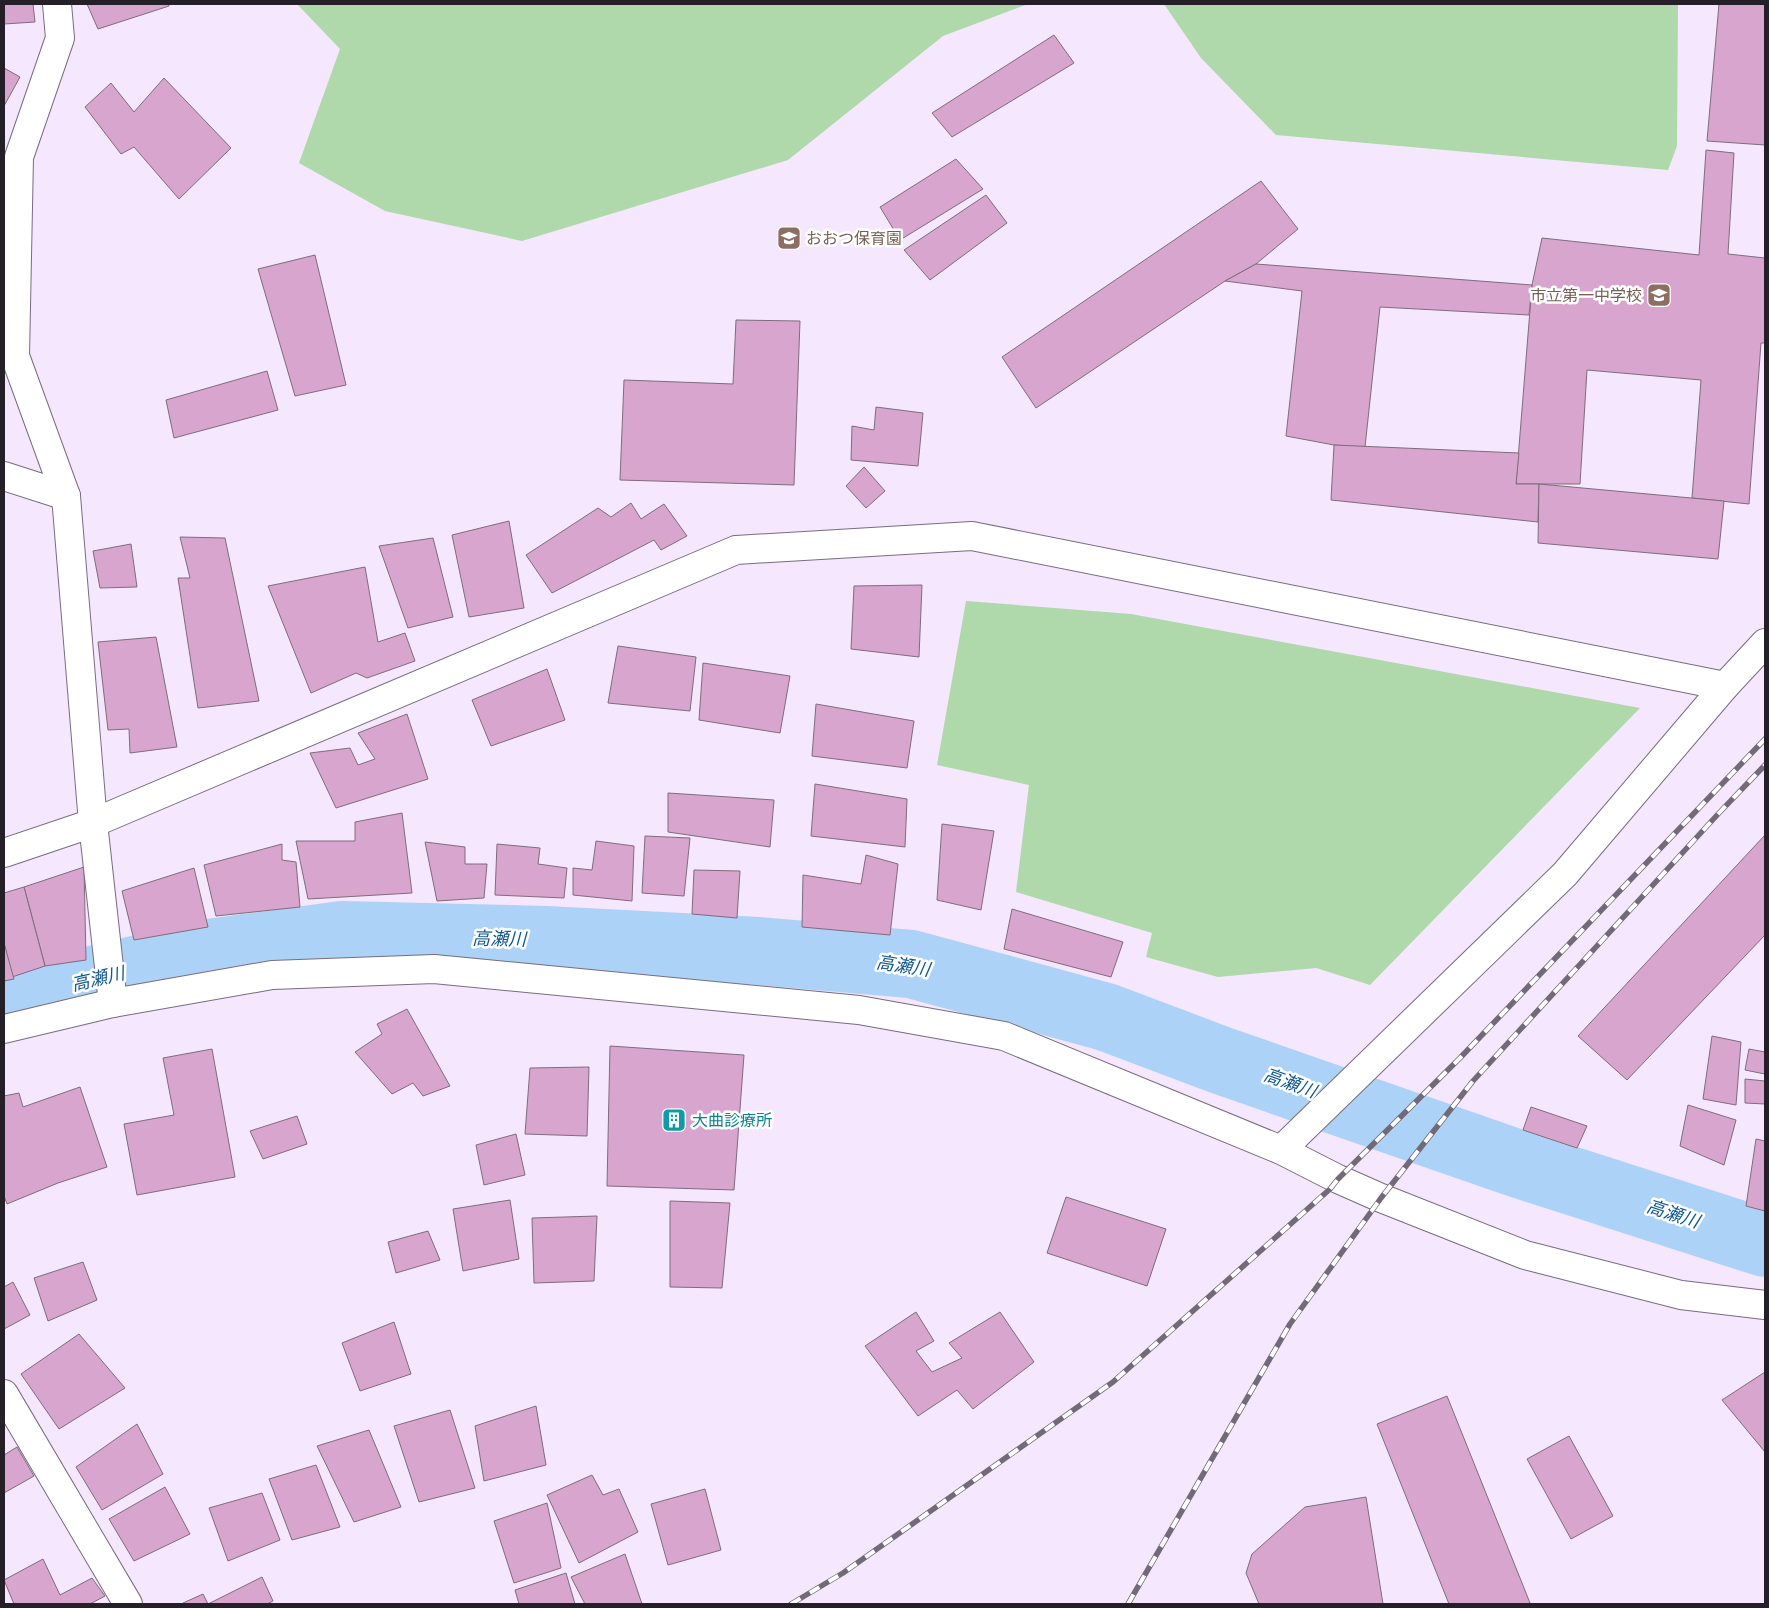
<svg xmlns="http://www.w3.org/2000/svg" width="1769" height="1608" viewBox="0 0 1769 1608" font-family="'Open Sans','Noto Sans JP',sans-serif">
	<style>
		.green { fill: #afd8ab }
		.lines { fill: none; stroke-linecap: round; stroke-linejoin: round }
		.river { stroke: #add2f7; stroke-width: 68 }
		.building { fill: #d8a5cf; stroke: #7f6c7b }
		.minor-casing { stroke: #786c7f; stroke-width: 30 }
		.tertiary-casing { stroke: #786c7f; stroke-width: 30 }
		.minor { stroke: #fff; stroke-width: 28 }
		.tertiary { stroke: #fff; stroke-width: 28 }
		.rail-casing { stroke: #726a77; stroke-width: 5.5 }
		.rail { stroke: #fff; stroke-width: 4; stroke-dasharray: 11; stroke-linecap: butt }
		.labels { text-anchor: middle; stroke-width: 5; stroke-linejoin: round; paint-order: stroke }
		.education-label { font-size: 16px; fill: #785e54; stroke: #fff; text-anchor: start }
		.culture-label { font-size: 16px; fill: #0d838f; stroke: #fff; text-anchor: start }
		.water-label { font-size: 18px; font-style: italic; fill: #10588e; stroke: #fff }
	</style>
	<rect width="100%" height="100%" fill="#f5e7fd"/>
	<!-- green -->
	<g class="green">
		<polygon points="297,4 1028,4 943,36 788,160 522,241 385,211 299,163 340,49"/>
		<polygon points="1164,4 1678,4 1677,146 1668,170 1276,135 1201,58"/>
		<polygon points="966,601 1131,614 1640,708 1370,985 1316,968 1218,977 1146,957 1152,933 1016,892 1029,785 937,765"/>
	</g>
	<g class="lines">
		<!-- river -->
		<polyline class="river" points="4,1001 202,954 342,935 546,940 758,951 911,964 1106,1017 1220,1060 1513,1162 1765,1243"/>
	</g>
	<!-- building -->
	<g class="building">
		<polygon points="4,4 33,4 35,22 4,24"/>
		<polygon points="87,4 169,4 169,6 98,29"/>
		<polygon points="1719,4 1765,4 1765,145 1707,141"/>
		<polygon points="1054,35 1074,63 952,137 932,113"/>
		<polygon points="4,68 20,77 4,106"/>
		<polygon points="164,78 231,148 179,199 134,147 121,154 85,107 111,83 134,112"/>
		<polygon points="1706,150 1734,153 1728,254 1765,258 1765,343 1761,343 1749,504 1692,498 1701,380 1587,370 1580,484 1516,484 1532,285 1542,238 1699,255"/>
		<polygon points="956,159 983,189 900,240 880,207"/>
		<polygon points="1261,181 1298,229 1256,264 1225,281 1036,408 1002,357"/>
		<polygon points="986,195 1007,223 930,280 904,250"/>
		<polygon points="315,255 346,385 295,396 258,269"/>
		<polygon points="1256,264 1532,285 1529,315 1380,307 1365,447 1334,445 1286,436 1302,291 1225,281"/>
		<polygon points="736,320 800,321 794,485 620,480 624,380 733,384"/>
		<polygon points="267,371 278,410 174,438 166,400"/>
		<polygon points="876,407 923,413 918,466 851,460 852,426 874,430"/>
		<polygon points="1334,445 1519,453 1516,484 1539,484 1538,522 1331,500"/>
		<polygon points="864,467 885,491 866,508 846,486"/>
		<polygon points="1539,484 1724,501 1718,559 1538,543"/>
		<polygon points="631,503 641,519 664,504 687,536 661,550 654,540 552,593 526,555 598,508 611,517"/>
		<polygon points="509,521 524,608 469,617 452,535"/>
		<polygon points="180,537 225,538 259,701 198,708 178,578 190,578"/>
		<polygon points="433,538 453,617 408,628 379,546"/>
		<polygon points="131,544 137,587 100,588 93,551"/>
		<polygon points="365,567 378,642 405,633 415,661 367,678 356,673 311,693 268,586"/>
		<polygon points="922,585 919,657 851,649 854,586"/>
		<polygon points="156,637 177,747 130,753 129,729 108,730 98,642"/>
		<polygon points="618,646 696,657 690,711 608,703"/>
		<polygon points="703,663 790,676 780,733 699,720"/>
		<polygon points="547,669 565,720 491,746 472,700"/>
		<polygon points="816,704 914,721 907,768 812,756"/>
		<polygon points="407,714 428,779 336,808 310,753 350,748 358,765 375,759 358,733"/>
		<polygon points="815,784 907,799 905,847 811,836"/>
		<polygon points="668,793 774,800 770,847 668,832"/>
		<polygon points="402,813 412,893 308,899 296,841 355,841 355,822"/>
		<polygon points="942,824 994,831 981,910 937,900"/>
		<polygon points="1765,835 1765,935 1627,1080 1578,1036"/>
		<polygon points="645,836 690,838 684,896 642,893"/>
		<polygon points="596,841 634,846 632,901 573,895 573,868 592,870"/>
		<polygon points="425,842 465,847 465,864 487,864 484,898 437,901"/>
		<polygon points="282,844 282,860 296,862 300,907 216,916 204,865"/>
		<polygon points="497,844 540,848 538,864 567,868 564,898 495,895"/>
		<polygon points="866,855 898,864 890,935 802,927 803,875 861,884"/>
		<polygon points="84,867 86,960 45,966 24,887"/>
		<polygon points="194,868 208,927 134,940 122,891"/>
		<polygon points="694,870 740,871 737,918 692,914"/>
		<polygon points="24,887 45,966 12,977 4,943 4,893"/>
		<polygon points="1012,909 1123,942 1111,977 1004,949"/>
		<polygon points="4,943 14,979 4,981"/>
		<polygon points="407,1009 450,1086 423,1096 413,1083 392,1094 355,1052 382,1034 377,1024"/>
		<polygon points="1712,1036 1741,1042 1736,1105 1703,1099"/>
		<polygon points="610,1046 744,1055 734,1190 607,1186"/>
		<polygon points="212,1049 235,1177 137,1195 124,1124 174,1115 163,1058"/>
		<polygon points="1749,1049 1765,1052 1765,1074 1745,1070"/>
		<polygon points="589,1067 587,1136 525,1134 530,1068"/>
		<polygon points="1745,1079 1765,1081 1765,1104 1745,1103"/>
		<polygon points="80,1087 107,1167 58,1183 7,1204 4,1196 4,1096 19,1093 23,1107"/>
		<polygon points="1688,1105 1736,1120 1724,1165 1680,1146"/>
		<polygon points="1531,1107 1587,1126 1577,1148 1523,1130"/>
		<polygon points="297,1116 307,1144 263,1159 250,1131"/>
		<polygon points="516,1134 525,1175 484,1185 476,1145"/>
		<polygon points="1756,1139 1765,1141 1765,1211 1746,1206"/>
		<polygon points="1066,1197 1166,1229 1147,1286 1047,1253"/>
		<polygon points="510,1200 519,1259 463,1271 453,1209"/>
		<polygon points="670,1201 730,1203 722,1288 670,1287"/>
		<polygon points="597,1216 594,1281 534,1283 532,1218"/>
		<polygon points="428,1231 440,1260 396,1273 388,1242"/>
		<polygon points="83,1262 97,1300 48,1321 34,1278"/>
		<polygon points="13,1282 30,1315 4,1329 4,1287"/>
		<polygon points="916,1312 934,1341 916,1351 932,1372 962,1358 949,1343 1000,1312 1034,1362 973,1409 957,1390 918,1416 865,1346"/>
		<polygon points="394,1322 411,1374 360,1391 342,1343"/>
		<polygon points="79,1334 125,1388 59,1429 21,1374"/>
		<polygon points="1765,1372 1765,1452 1722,1400"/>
		<polygon points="1447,1396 1530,1603 1528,1604 1449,1604 1377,1424"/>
		<polygon points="536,1406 546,1465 484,1481 475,1426"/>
		<polygon points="450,1410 475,1488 419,1502 394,1426"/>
		<polygon points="137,1424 163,1474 102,1510 76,1467"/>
		<polygon points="369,1430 401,1507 354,1522 317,1446"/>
		<polygon points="1569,1436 1613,1516 1571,1539 1527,1459"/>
		<polygon points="17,1447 34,1476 4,1493 4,1455"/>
		<polygon points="316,1465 340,1527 292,1540 269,1479"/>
		<polygon points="592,1475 603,1495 619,1489 638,1532 579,1563 547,1495"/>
		<polygon points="165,1487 190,1534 134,1561 109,1519"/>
		<polygon points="705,1489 721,1550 668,1565 651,1504"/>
		<polygon points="262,1493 280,1540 228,1561 209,1508"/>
		<polygon points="1366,1497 1383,1604 1259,1604 1246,1573 1252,1554 1305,1507"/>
		<polygon points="547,1503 561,1568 514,1583 494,1521"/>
		<polygon points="625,1554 642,1604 585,1604 571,1577"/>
		<polygon points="43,1559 60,1595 92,1578 105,1596 90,1604 14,1604 4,1580"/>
		<polygon points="566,1573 575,1604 519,1604 515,1590"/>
		<polygon points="262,1577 273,1601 267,1604 183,1604 183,1603 203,1594 208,1604"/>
	</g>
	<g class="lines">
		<!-- minor casing -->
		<g class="minor-casing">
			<g id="minor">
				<polyline points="57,4 60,38 19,157 15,356 66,496 93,823 113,1003"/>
				<polyline points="4,476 66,496"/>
				<polyline points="1765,643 1725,686 1565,874 1281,1150 1338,1179 1381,1198 1525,1255 1681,1295 1765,1305"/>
				<polyline points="4,853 93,823 736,550 972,536 1725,686"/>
				<polyline points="4,1394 128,1604"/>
			</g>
		</g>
		<!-- tertiary casing -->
		<g class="tertiary-casing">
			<polyline id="tertiary" points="4,1029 113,1003 272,975 434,969 859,1010 1004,1036 1281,1150"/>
		</g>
		<!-- minor -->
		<use href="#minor" class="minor"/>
		<!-- tertiary -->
		<use href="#tertiary" class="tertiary"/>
		<!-- rail casing -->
		<g class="rail-casing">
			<g id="rail">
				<polyline points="791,1604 843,1573 1113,1382 1330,1189 1338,1179 1460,1058 1765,739"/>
				<polyline points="1128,1604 1290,1324 1381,1198 1473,1081 1719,813 1765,765"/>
			</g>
		</g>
		<!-- rail -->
		<use href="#rail" class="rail"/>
	</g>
	<!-- icons -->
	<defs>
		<g id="school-square" transform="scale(1.25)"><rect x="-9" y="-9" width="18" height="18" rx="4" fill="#8d6e63" stroke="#fff"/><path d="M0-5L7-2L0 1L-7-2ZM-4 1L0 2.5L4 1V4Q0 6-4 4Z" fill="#fff"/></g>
		<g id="building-square" transform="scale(1.25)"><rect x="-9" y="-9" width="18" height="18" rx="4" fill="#0f9aa8" stroke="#fff"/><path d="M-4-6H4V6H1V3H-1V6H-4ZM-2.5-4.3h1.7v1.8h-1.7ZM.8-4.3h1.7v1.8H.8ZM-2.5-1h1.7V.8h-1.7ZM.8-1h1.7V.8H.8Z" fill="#fff"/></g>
	</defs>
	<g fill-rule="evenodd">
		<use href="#school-square" x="789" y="238"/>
		<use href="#school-square" x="1659" y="295"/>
		<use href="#building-square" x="674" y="1120"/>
	</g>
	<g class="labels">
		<!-- education labels -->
		<g class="education-label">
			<text x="806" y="244">おおつ保育園</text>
			<text x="1642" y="301" text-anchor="end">市立第一中学校</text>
		</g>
		<!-- culture labels -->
		<g class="culture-label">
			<text x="692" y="1126">大曲診療所</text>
		</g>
		<!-- water labels -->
		<g class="water-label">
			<text transform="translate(499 939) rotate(1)" y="6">高瀬川</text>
			<text transform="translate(903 966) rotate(9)" y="6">高瀬川</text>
			<text transform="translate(98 979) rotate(-13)" y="6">高瀬川</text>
			<text transform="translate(1290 1083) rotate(20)" y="6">高瀬川</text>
			<text transform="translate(1673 1214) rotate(18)" y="6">高瀬川</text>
		</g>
	</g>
	<!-- border -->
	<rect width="1769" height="1608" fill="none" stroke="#252028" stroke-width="10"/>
</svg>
